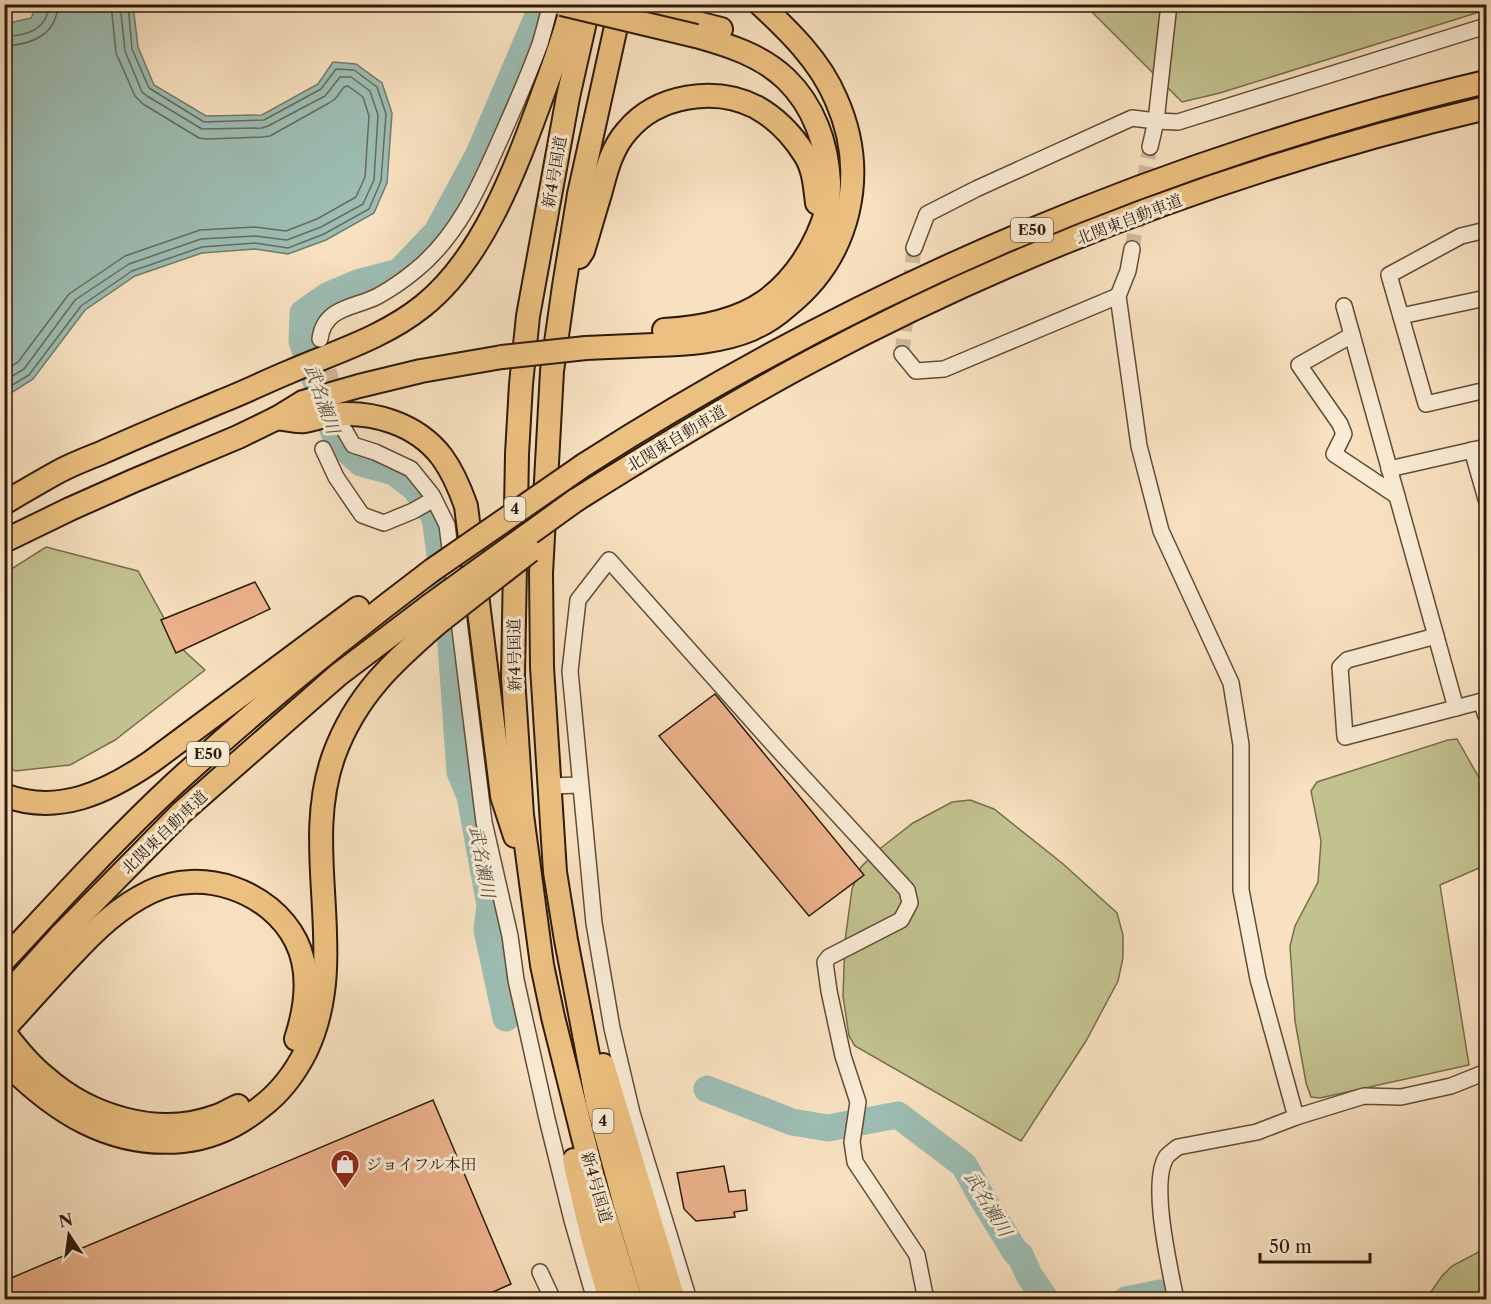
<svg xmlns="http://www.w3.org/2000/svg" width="1491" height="1304" viewBox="0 0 1491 1304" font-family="'Libre Caslon Text','Noto Serif JP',serif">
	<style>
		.green { fill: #c2c290; stroke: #786e4c; stroke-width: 1.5 }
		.water { fill: #9dbdb3; stroke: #717c6f; stroke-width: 1.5 }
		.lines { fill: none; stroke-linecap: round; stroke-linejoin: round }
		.shore { stroke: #666c5e; stroke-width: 1.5 }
		.river { stroke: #9dbdb3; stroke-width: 27 }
		.building { fill: #ecb28c; stroke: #2f1a08; stroke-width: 1.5 }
		.minor-tunnel { stroke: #d0b99b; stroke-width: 15; stroke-dasharray: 15 8; stroke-linecap: butt }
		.minor-casing { stroke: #614c36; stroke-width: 18 }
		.highway-casing { stroke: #2f1a08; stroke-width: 26 }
		.minor { stroke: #faecd6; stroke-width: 15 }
		.highway { stroke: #ecc080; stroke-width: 22 }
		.highway-bridge-casing { stroke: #2f1a08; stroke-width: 26; stroke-linecap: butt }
		.highway-bridge { stroke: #ecc080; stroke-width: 22 }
		.labels { text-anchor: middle; stroke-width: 6; stroke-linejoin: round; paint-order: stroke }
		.shield { fill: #faecd6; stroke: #6c5946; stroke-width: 1.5 }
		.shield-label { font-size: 15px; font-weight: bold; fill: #2f1a08 }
		.street-label { font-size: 16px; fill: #2f1a08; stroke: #faecd6 }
		.poi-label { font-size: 16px; fill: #2f1a08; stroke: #faecd6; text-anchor: start }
		.water-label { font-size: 18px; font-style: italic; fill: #565344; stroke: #faecd6 }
	</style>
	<rect width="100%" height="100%" fill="#f8e1c0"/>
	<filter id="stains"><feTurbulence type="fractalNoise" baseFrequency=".00333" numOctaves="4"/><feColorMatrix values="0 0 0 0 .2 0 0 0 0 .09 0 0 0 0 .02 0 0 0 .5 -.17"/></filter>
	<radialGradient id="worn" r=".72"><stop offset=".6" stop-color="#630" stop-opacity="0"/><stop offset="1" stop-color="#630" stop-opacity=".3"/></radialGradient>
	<!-- green -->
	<g class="green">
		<polygon points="1486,4 1486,10 1220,93 1182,102 1085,5"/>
		<polygon points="46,547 138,571 180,647 205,670 115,740 70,765 15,771 5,764 5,573"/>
		<polygon points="1457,739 1486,790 1486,865 1440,885 1469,1065 1320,1098 1311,1097 1306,1083 1295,1021 1290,946 1295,926 1318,882 1321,841 1311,791 1317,782 1448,740"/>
		<polygon points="970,800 994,809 1062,863 1117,913 1123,935 1123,958 1118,981 1086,1041 1021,1141 855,1046 849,1036 843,996 845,941 852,889 861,867 877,851 913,823 952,802"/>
		<polygon points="1486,1248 1486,1299 1426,1299 1442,1276 1452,1266"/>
	</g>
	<!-- water -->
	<polygon class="water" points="37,5 133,5 138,47 154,85 206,116 262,115 318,84 333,62 356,64 382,83 392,113 387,183 374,213 326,240 288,254 255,249 202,253 135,276 85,310 33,379 5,397 5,24 31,18"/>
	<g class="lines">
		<!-- shore -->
		<g class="shore">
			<path d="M4 37C27 35 47 31 49 4"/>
			<path d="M4 46C31 45 57 35 58 4"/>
			<polyline points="4,371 18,362 69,294 125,256 200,230 255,227 286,231 317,219 356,197 365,177 369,116 363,97 348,86 344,87 335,99 329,103 270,136 262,137 207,139 199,138 143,104 135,96 116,53 111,4"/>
			<polyline points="4,381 24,369 75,300 129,264 201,239 255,236 287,240 321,227 363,204 374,180 378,115 370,91 351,77 340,77 325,96 268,126 262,128 202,129 147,96 142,92 125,51 120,4"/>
			<polyline points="4,390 29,375 81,306 132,271 202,247 255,243 288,248 324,234 369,209 381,181 386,114 377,87 354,70 336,69 321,89 264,120 204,122 149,88 132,49 128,4"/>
		</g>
		<!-- river -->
		<g class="river">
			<polyline points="506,1018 487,930 490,905 470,796 460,772 450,630 435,517 415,488 394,472 361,463 337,441 302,341 303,313 327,296 360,282 399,272 437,232 478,156 543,4"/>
			<polyline points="707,1089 792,1122 828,1128 898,1115 964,1165 981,1196 1016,1253 1020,1255 1029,1275 1046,1300"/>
			<polyline points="1126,1300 1160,1293 1168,1300"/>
		</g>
	</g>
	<!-- building -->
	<g class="building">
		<polygon points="255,582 270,609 176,653 161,620"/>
		<polygon points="715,694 864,875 809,916 659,736"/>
		<polygon points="433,1100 511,1284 475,1300 4,1300 4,1281"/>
		<polygon points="724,1166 729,1192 745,1190 747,1210 734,1212 735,1217 696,1221 684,1209 677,1173"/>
	</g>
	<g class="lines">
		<!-- minor-tunnel -->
		<g class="minor-tunnel">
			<polyline points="1132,249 1150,147"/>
			<polyline points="323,348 337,400"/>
			<polyline points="902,354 914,248"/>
		</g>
		<!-- minor casing -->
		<g class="minor-casing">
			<g id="minor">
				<polyline points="1150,147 1156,121 1169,4"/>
				<polyline points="1486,230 1461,236 1389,275 1426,404 1486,390"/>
				<polyline points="914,248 927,214 976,189 1132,118 1156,121 1178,122 1486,26"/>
				<polyline points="1132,249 1128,271 1118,296 1139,446 1161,531 1231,683 1241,745 1241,890 1258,979 1296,1117"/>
				<polyline points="1344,306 1456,708"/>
				<polyline points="1401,316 1486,298"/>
				<polyline points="1352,335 1299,365 1340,424 1344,434 1334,454 1397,496"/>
				<path d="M320 339C324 306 356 308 378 296 391 289 405 279 416 270 459 235 481 183 503 133 516 104 529 74 540 44 544 31 547 18 551 4"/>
				<polyline points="902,354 916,371 944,369 1118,296"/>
				<polyline points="345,431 353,445 375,452 411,469 432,495 447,525 484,822 510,936 516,980 547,1119 572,1220 595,1300"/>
				<polyline points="323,449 336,477 362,515 384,523 413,511 434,499"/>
				<polyline points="1472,450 1486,499"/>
				<polyline points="1389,469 1486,447"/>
				<polyline points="1436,636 1347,660 1340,667 1345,737 1486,700"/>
				<polyline points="1481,701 1486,716"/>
				<polyline points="549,786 580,785"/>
				<polyline points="540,1272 553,1300"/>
				<polyline points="689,1300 632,1113 612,1028 594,923 570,671 578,600 609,560 781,753 907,890 910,903 901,920 829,957 825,962 829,991 843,1056 858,1102 852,1142 855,1162 917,1255 926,1300"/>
				<path d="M1176 1300C1170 1269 1149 1181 1167 1156 1170 1153 1174 1150 1178 1147L1257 1132 1296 1117 1364 1096 1401 1097 1451 1086 1486 1072"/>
			</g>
		</g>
		<!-- highway casing -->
		<g class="highway-casing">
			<g id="highway">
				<polyline points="589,4 568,97 528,316 521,384 517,454 513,677 522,815 542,965 553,1017 593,1177 631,1300"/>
				<polyline points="621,4 579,194 564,286 552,371 541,573 542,667 555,872 566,940 597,1102 625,1205 654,1300"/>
				<polyline points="623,4 721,29"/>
				<path d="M579 257 583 251C589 232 594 213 600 194 606 172 611 149 627 131 657 95 715 86 756 107 776 118 793 136 805 155 814 169 815 187 817 203"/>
				<path d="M664 330C699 328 735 322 764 302 795 280 817 245 827 209 829 201 829 190 829 182 827 144 814 106 786 79 761 55 728 45 696 36"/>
				<path d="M586 348C609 347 632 346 654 345 687 344 721 342 752 329 765 323 776 316 786 307 851 256 869 173 836 99 820 61 790 32 760 4"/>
				<path d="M277 418C286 419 296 422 304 421 313 420 322 416 331 415 372 410 417 424 442 457 453 472 460 489 466 506L502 796 515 836"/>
				<path d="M584 465C794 330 1021 223 1258 146 1333 122 1409 100 1486 82"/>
				<path d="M576 500C654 451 732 403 813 360 1025 247 1253 163 1486 108"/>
				<path d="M4 503C21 493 38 483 56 473 70 465 86 459 101 453 141 435 182 418 222 401 245 392 267 381 289 372 335 352 383 338 423 306 483 258 515 170 541 99 552 68 565 37 572 4"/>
				<polyline points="4,541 70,509 133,481 238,437 277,418 303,402 359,386 421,371 502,357"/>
				<path d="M4 795C58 816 107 792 151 762L358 608"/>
				<path d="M4 960C59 901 113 841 172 786 255 710 341 639 431 571"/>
				<polyline points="4,998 60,936 182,812 338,675 429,606"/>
				<path d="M4 1029C27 1004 49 979 72 955 95 930 119 907 150 892 201 867 270 890 296 941 311 971 306 1008 296 1039"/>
				<path d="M4 1032C16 1048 30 1065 45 1077 90 1117 159 1138 217 1116 224 1114 231 1109 238 1106"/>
				<path d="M4 1060C53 1111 110 1148 183 1141 212 1138 239 1125 261 1107 281 1092 295 1073 306 1051 351 957 299 851 334 755 356 695 393 662 439 622"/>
				<polyline points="603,1065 674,1300"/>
				<polyline points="574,1160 591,1233 610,1300"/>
			</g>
		</g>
		<!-- minor -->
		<use href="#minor" class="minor"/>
		<!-- highway -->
		<use href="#highway" class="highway"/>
		<!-- highway-bridge casing -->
		<g class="highway-bridge-casing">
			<g id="highway-bridge">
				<polyline points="562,4 696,36"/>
				<polyline points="502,357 586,348"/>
				<polyline points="431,571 584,465"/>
				<polyline points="429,606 576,500"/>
				<polyline points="439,622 530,551"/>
			</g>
		</g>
		<!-- highway-bridge -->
		<use href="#highway-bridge" class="highway-bridge"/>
	</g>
	<!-- icons -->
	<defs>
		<g id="shop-pin" transform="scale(1.5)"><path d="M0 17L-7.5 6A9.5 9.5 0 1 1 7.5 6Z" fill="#8f2418" stroke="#faecd6"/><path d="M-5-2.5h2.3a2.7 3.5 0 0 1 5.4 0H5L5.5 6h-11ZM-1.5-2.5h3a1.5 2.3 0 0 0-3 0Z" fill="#fff"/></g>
	</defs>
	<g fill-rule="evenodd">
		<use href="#shop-pin" x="345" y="1164"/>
	</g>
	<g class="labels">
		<!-- shield labels -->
		<g class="shield">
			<rect x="1011" y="218" width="42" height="24" rx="4.5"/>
			<rect x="504.5" y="497" width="21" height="24" rx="4.5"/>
			<rect x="187" y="742" width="42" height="24" rx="4.5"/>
			<rect x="592.5" y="1109" width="21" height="24" rx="4.5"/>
		</g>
		<g class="shield-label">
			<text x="1032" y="235">E50</text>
			<text x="515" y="514">4</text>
			<text x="208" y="759">E50</text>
			<text x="603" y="1126">4</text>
		</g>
		<!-- street labels -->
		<g class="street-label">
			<text transform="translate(554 172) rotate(-80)" y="6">新4号国道</text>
			<text transform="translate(1129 219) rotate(-21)" y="6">北関東自動車道</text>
			<text transform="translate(676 438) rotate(-31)" y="6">北関東自動車道</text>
			<text transform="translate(514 655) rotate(-91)" y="6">新4号国道</text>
			<text transform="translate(164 832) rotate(-44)" y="6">北関東自動車道</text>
			<text transform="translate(597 1187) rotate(74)" y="6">新4号国道</text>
		</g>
		<!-- poi labels -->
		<g class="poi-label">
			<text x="366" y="1170">ジョイフル本田</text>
		</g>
		<!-- water labels -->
		<g class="water-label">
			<text transform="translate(322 399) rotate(71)" y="6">武名瀬川</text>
			<text transform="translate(482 862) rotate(80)" y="6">武名瀬川</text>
			<text transform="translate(988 1204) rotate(59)" y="6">武名瀬川</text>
		</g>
	</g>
	<!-- margin -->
	<rect width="1491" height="1304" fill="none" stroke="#f8e1c0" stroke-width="24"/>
	<rect x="6" y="6" width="1479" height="1292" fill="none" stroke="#2f1a08" stroke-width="3"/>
	<rect x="12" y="12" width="1467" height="1280" fill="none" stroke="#2f1a08" stroke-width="1.5"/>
	<!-- north arrow -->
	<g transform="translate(69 1235) rotate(347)" stroke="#faecd6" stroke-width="4.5" paint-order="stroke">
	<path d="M0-4.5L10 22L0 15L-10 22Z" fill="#2f1a08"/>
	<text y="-9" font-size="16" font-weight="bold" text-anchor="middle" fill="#2f1a08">N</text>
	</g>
	<!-- scale -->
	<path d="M1260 1253v9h110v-9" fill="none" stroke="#2f1a08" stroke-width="3"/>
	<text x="1269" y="1253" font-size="18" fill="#2f1a08" stroke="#faecd6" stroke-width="4.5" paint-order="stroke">50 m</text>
	<rect width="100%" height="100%" filter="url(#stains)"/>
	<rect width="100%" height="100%" fill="url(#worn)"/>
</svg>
